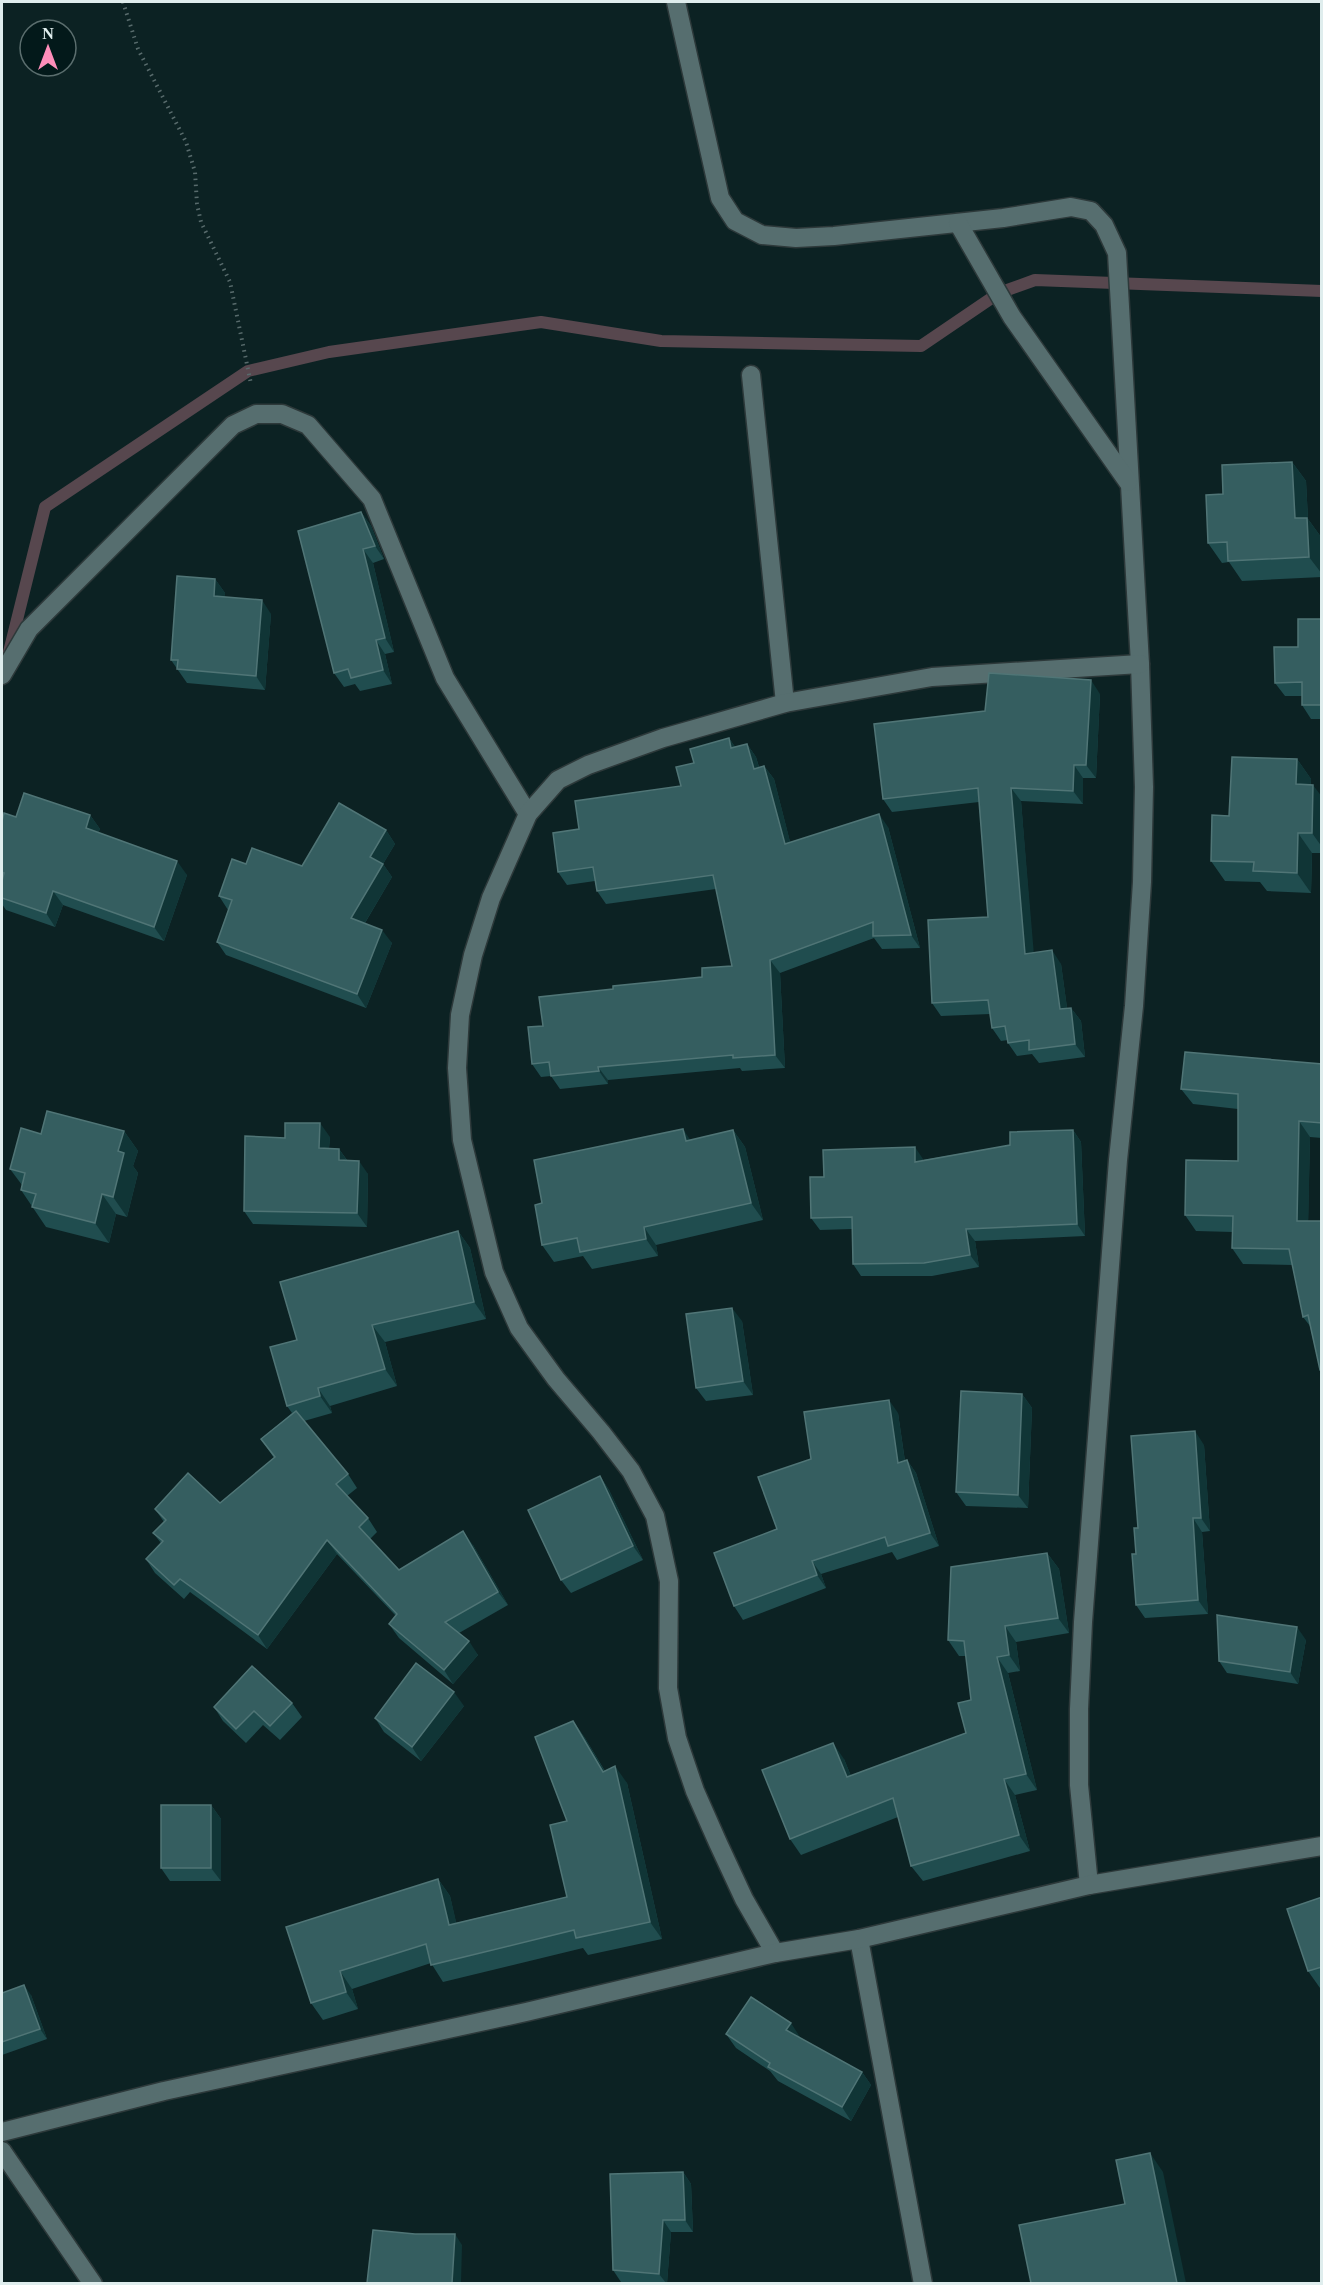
<svg xmlns="http://www.w3.org/2000/svg" width="1323" height="2285" viewBox="0 0 1323 2285" font-family="'Times New Roman',serif">
	<style>
		.lines { fill: none; stroke-linecap: round; stroke-linejoin: round }
		.stream { stroke: #57474e; stroke-width: 12 }
		.street-casing { stroke: #2d393a; stroke-width: 21 }
		.path { stroke: #586b6c; stroke-width: 4; stroke-dasharray: 1.5 4.5; stroke-linecap: butt }
		.street { stroke: #566e6f; stroke-width: 18 }
		.wall { fill: #204d4f }
		.shaded-wall { fill: #103536 }
		.building { fill: #355e60; stroke: #507576; stroke-width: 1.5 }
	</style>
	<rect width="100%" height="100%" fill="#0c2223"/>
	<g class="lines">
		<!-- stream -->
		<polyline class="stream" points="8,656 45,507 248,371 329,352 541,322 661,341 921,346 999,293 1035,280 1322,291"/>
		<!-- street casing -->
		<g class="street-casing">
			<g id="street">
				<polyline points="676,2 720,198 735,221 762,235 796,238 834,236 1003,218 1071,207 1091,211 1104,225 1117,253 1140,664 1144,787 1142,882 1134,1006 1118,1160 1083,1622 1079,1709 1079,1785 1089,1885"/>
				<polyline points="958,223 1012,317 1128,482"/>
				<polyline points="751,375 785,703"/>
				<polyline points="2,675 29,629 233,425 256,414 282,414 308,425 372,499 445,678 528,814"/>
				<polyline points="859,1939 923,2284"/>
				<polyline points="775,1953 744,1899 718,1843 695,1791 677,1738 668,1688 669,1581 655,1516 631,1471 601,1432 556,1379 519,1328 494,1272 462,1140 457,1068 460,1015 473,955 491,898 528,814 558,780 588,765 663,738 785,703 932,677 1140,664"/>
				<polyline points="2,2132 164,2091 526,2012 775,1953 859,1939 1089,1885 1322,1846"/>
				<polyline points="2,2151 93,2284"/>
			</g>
		</g>
		<!-- path -->
		<polyline class="path" points="123,2 138,49 186,142 195,172 197,204 201,222 230,282 251,384"/>
		<!-- street -->
		<use href="#street" class="street"/>
	</g>
	<!-- wall -->
	<g class="wall">
		<polygon points="1292,462 1306,481 1308,519 1321,537 1322,577 1242,581 1229,562 1222,563 1208,543 1223,494"/>
		<polygon points="361,512 371,526 384,559 373,563 394,652 385,654 392,684 360,691 355,684 344,687 334,673"/>
		<polygon points="215,579 225,593 224,597 271,614 265,690 187,683 171,660"/>
		<polygon points="1322,619 1322,719 1311,719 1302,705 1302,696 1285,696 1275,683"/>
		<polygon points="1100,694 1096,778 1083,778 1083,804 1021,801 1033,953 1061,964 1067,1008 1071,1008 1081,1021 1085,1057 1039,1063 1032,1054 1017,1056 1008,1043 1008,1040 1001,1041 992,1028 990,1014 941,1016 932,1003 988,917 979,802 892,812 883,799 985,711"/>
		<polygon points="729,738 735,747 747,744 756,757 759,767 764,766 774,779 790,842 888,827 920,948 882,949 874,938 780,973 785,1068 742,1071 740,1068 608,1080 608,1084 560,1089 551,1076 541,1077 532,1064 543,1026 613,989 702,977 732,966 716,889 606,904 597,891 595,881 567,885 558,872 579,829 681,786 694,763"/>
		<polygon points="1297,759 1311,779 1311,785 1322,797 1322,853 1312,853 1311,893 1267,891 1260,882 1225,881 1211,861 1229,816"/>
		<polygon points="90,815 100,829 98,833 187,875 164,941 63,905 55,927 6,910 2,904 2,821 16,817"/>
		<polygon points="386,830 395,844 383,864 392,877 365,923 392,943 366,1008 226,955 217,942 228,910 219,896 246,864 302,866"/>
		<polygon points="1322,1064 1322,1138 1310,1137 1308,1221 1322,1221 1322,1373 1320,1370 1310,1326 1303,1317 1293,1265 1243,1264 1232,1248 1233,1232 1196,1231 1185,1215 1238,1161 1238,1109 1193,1104 1181,1089"/>
		<polygon points="733,1130 745,1147 763,1220 656,1245 658,1256 592,1269 583,1256 554,1262 542,1245 542,1203 691,1140"/>
		<polygon points="1073,1130 1081,1142 1085,1236 975,1241 979,1267 932,1276 861,1276 853,1264 852,1229 820,1230 811,1218 824,1177 923,1159 923,1160 1010,1145"/>
		<polygon points="124,1131 138,1151 133,1166 138,1173 127,1217 116,1214 109,1243 46,1227 21,1190 22,1185 10,1169 41,1134"/>
		<polygon points="330,1137 329,1148 339,1149 347,1160 368,1174 367,1227 253,1224 244,1211 285,1138"/>
		<polygon points="458,1231 470,1248 486,1319 385,1342 397,1386 330,1406 332,1413 304,1421 348,1474 357,1488 347,1496 368,1518 377,1532 370,1539 399,1570 473,1545 508,1605 459,1633 478,1655 453,1684 399,1638 389,1624 396,1616 337,1554 267,1649 190,1592 184,1599 155,1573 146,1559 161,1543 153,1533 164,1522 155,1509 220,1503 274,1458 261,1439 292,1413 287,1406 297,1340"/>
		<polygon points="742,1321 753,1395 706,1401 696,1388"/>
		<polygon points="1022,1394 1032,1408 1028,1508 966,1506 956,1492"/>
		<polygon points="898,1413 905,1461 907,1460 916,1473 939,1546 897,1560 892,1552 821,1574 826,1588 743,1620 734,1606 777,1529 811,1459"/>
		<polygon points="1204,1445 1210,1531 1202,1532 1208,1614 1145,1618 1136,1605 1136,1554 1138,1528"/>
		<polygon points="600,1476 609,1490 643,1560 571,1593 561,1580"/>
		<polygon points="1047,1553 1059,1569 1069,1633 1016,1642 1020,1671 1008,1673 1037,1790 1015,1795 1030,1851 923,1881 911,1866 898,1817 801,1855 790,1839 844,1759 851,1776 966,1733 971,1700 966,1656 959,1656 948,1640"/>
		<polygon points="1306,1640 1298,1684 1227,1673 1219,1661"/>
		<polygon points="292,1703 302,1717 280,1740 263,1725 246,1743 223,1721 214,1707"/>
		<polygon points="464,1706 421,1761 384,1732 375,1718"/>
		<polygon points="573,1721 585,1738 605,1771 627,1783 662,1939 588,1955 583,1948 443,1982 431,1963 352,1989 358,2009 323,2020 311,2003 286,1927 438,1879 450,1896 456,1923 567,1897 567,1821"/>
		<polygon points="211,1805 221,1819 221,1881 170,1881 161,1868"/>
		<polygon points="1322,1897 1322,1987 1320,1988 1308,1971"/>
		<polygon points="2,1993 31,1995 47,2039 2,2055"/>
		<polygon points="726,2034 800,2037 800,2038 862,2072 871,2085 851,2121 778,2081 770,2071 736,2048"/>
		<polygon points="683,2172 691,2184 693,2232 671,2232 667,2283 641,2283 621,2282 613,2270"/>
	</g>
	<!-- shaded-wall -->
	<g class="shaded-wall">
		<polygon points="1292,462 1306,481 1308,519 1321,537 1322,574 1309,557 1295,518"/>
		<polygon points="361,512 371,526 384,559 375,546"/>
		<polygon points="363,549 373,563 394,652 385,638"/>
		<polygon points="215,579 225,593 223,610 214,596"/>
		<polygon points="262,600 271,614 265,690 256,676"/>
		<polygon points="376,640 385,654 392,684 383,670"/>
		<polygon points="1091,680 1100,694 1096,778 1086,765"/>
		<polygon points="729,738 738,751 731,748"/>
		<polygon points="747,744 756,757 763,782 754,769"/>
		<polygon points="1297,759 1311,779 1310,804 1296,784"/>
		<polygon points="1074,765 1083,778 1083,804 1073,791"/>
		<polygon points="764,766 774,779 794,857 785,844"/>
		<polygon points="1313,785 1322,797 1322,847 1312,833"/>
		<polygon points="1011,788 1021,801 1035,967 1025,954"/>
		<polygon points="879,814 888,827 920,948 911,935"/>
		<polygon points="90,815 100,829 95,842 86,828"/>
		<polygon points="386,830 395,844 383,864 392,877 360,931 351,918 370,857"/>
		<polygon points="1298,833 1312,853 1311,893 1297,873"/>
		<polygon points="177,861 187,875 164,941 154,927"/>
		<polygon points="53,891 63,905 55,927 46,913"/>
		<polygon points="382,930 392,943 366,1008 357,994"/>
		<polygon points="1052,950 1061,964 1069,1022 1060,1009"/>
		<polygon points="770,960 780,973 785,1068 775,1055"/>
		<polygon points="1071,1008 1081,1021 1085,1057 1075,1044"/>
		<polygon points="598,1067 608,1080 608,1084 599,1071"/>
		<polygon points="1299,1121 1310,1137 1308,1237 1297,1221"/>
		<polygon points="320,1123 330,1137 328,1162 319,1148"/>
		<polygon points="683,1129 695,1147 686,1141"/>
		<polygon points="733,1130 745,1147 763,1220 751,1203"/>
		<polygon points="1073,1130 1081,1142 1085,1236 1077,1224"/>
		<polygon points="124,1131 138,1151 133,1166 138,1173 127,1217 113,1197 118,1151"/>
		<polygon points="915,1147 923,1159 924,1174 915,1162"/>
		<polygon points="339,1149 348,1162 339,1160"/>
		<polygon points="359,1161 368,1174 367,1227 357,1213"/>
		<polygon points="102,1194 116,1214 109,1243 95,1223"/>
		<polygon points="644,1227 656,1245 658,1256 646,1239"/>
		<polygon points="966,1229 975,1241 979,1267 970,1255"/>
		<polygon points="458,1231 470,1248 486,1319 474,1302"/>
		<polygon points="732,1308 742,1321 753,1395 743,1381"/>
		<polygon points="372,1325 385,1342 397,1386 385,1369"/>
		<polygon points="318,1388 330,1406 332,1413 320,1396"/>
		<polygon points="1022,1394 1032,1408 1028,1508 1018,1495"/>
		<polygon points="889,1400 898,1413 907,1476 898,1463"/>
		<polygon points="1195,1431 1204,1445 1210,1531 1201,1518"/>
		<polygon points="907,1460 916,1473 939,1546 930,1533"/>
		<polygon points="600,1476 609,1490 643,1560 633,1546"/>
		<polygon points="1193,1518 1202,1532 1208,1614 1198,1600"/>
		<polygon points="463,1531 473,1545 508,1605 498,1592"/>
		<polygon points="327,1540 337,1554 267,1649 258,1635"/>
		<polygon points="1047,1553 1059,1569 1069,1633 1058,1618"/>
		<polygon points="812,1561 821,1574 826,1588 817,1575"/>
		<polygon points="1005,1626 1016,1642 1020,1671 1009,1655"/>
		<polygon points="1297,1627 1306,1640 1298,1684 1290,1672"/>
		<polygon points="469,1641 478,1655 453,1684 444,1670"/>
		<polygon points="997,1657 1008,1673 1037,1790 1026,1774"/>
		<polygon points="454,1692 464,1706 421,1761 412,1747"/>
		<polygon points="573,1721 585,1738 615,1789 603,1772"/>
		<polygon points="833,1743 844,1759 858,1793 847,1777"/>
		<polygon points="615,1766 627,1783 662,1939 650,1922"/>
		<polygon points="1004,1779 1015,1795 1030,1851 1019,1835"/>
		<polygon points="211,1805 221,1819 221,1881 211,1868"/>
		<polygon points="438,1879 450,1896 461,1942 449,1925"/>
		<polygon points="340,1971 352,1989 358,2009 346,1992"/>
		<polygon points="24,1985 31,1995 47,2039 40,2029"/>
		<polygon points="791,2023 800,2037 796,2044 786,2030"/>
		<polygon points="862,2072 871,2085 851,2121 842,2107"/>
		<polygon points="1150,2153 1163,2172 1186,2283 1177,2283"/>
		<polygon points="683,2172 691,2184 693,2232 685,2220"/>
		<polygon points="663,2220 671,2232 667,2283 666,2283 659,2274"/>
		<polygon points="455,2234 462,2245 461,2283 452,2283"/>
	</g>
	<!-- building -->
	<g class="building">
		<polygon points="1292,462 1295,518 1307,518 1309,557 1228,561 1227,542 1208,543 1206,495 1223,494 1222,465"/>
		<polygon points="361,512 375,546 363,549 385,638 376,640 383,670 351,678 348,669 334,673 298,531"/>
		<polygon points="177,576 215,579 214,596 262,600 256,676 177,669 178,660 171,660"/>
		<polygon points="1298,619 1322,619 1322,705 1302,705 1302,682 1275,683 1274,647 1298,647"/>
		<polygon points="989,673 1091,680 1086,765 1074,765 1073,791 1011,788 1025,954 1052,950 1060,1009 1071,1008 1075,1044 1029,1050 1029,1040 1008,1043 1005,1026 992,1028 988,1000 932,1003 928,920 988,917 978,788 883,799 874,724 985,711"/>
		<polygon points="729,738 731,748 747,744 754,769 764,766 785,844 879,814 911,935 873,936 873,922 770,960 775,1055 733,1058 733,1055 598,1067 599,1071 551,1076 549,1062 532,1064 528,1027 543,1026 539,997 613,989 613,986 702,977 702,968 732,966 713,875 597,891 593,867 558,872 553,833 579,829 575,801 681,786 676,767 694,763 690,749"/>
		<polygon points="1232,757 1297,759 1296,784 1313,785 1312,833 1298,833 1297,873 1253,871 1254,862 1211,861 1212,815 1229,816"/>
		<polygon points="24,793 90,815 86,828 177,861 154,927 53,891 46,913 2,898 2,881 4,873 2,872 2,821 4,813 16,817"/>
		<polygon points="339,803 386,830 370,857 383,864 351,918 382,930 357,994 217,942 232,900 219,896 232,859 246,864 252,848 302,866"/>
		<polygon points="1185,1052 1322,1064 1322,1123 1299,1121 1297,1221 1322,1221 1322,1370 1320,1370 1308,1315 1303,1317 1289,1249 1232,1248 1233,1216 1185,1215 1186,1160 1238,1161 1238,1094 1181,1089"/>
		<polygon points="47,1111 124,1131 118,1151 124,1153 113,1197 102,1194 95,1223 32,1207 36,1194 21,1190 25,1173 10,1169 21,1128 41,1134"/>
		<polygon points="285,1123 320,1123 319,1148 339,1149 339,1160 359,1161 357,1213 244,1211 245,1136 285,1138"/>
		<polygon points="683,1129 686,1141 733,1130 751,1203 644,1227 646,1239 580,1252 577,1238 542,1245 535,1205 542,1203 534,1160"/>
		<polygon points="1073,1130 1077,1224 966,1229 970,1255 924,1263 853,1264 852,1217 811,1218 810,1177 824,1177 823,1150 915,1147 915,1162 1010,1145 1010,1132"/>
		<polygon points="458,1231 474,1302 372,1325 385,1369 318,1388 320,1396 287,1406 270,1347 297,1340 280,1282"/>
		<polygon points="732,1308 743,1381 696,1388 686,1314"/>
		<polygon points="961,1391 1022,1394 1018,1495 956,1492"/>
		<polygon points="889,1400 898,1463 907,1460 930,1533 888,1546 885,1537 812,1561 817,1575 734,1606 714,1553 777,1529 758,1477 811,1459 804,1412"/>
		<polygon points="296,1411 348,1474 336,1484 368,1518 359,1527 399,1570 463,1531 498,1592 445,1622 469,1641 444,1670 389,1624 397,1614 327,1540 258,1635 180,1579 174,1585 146,1559 163,1541 153,1533 166,1520 155,1509 188,1473 220,1503 275,1457 261,1439"/>
		<polygon points="1195,1431 1201,1518 1193,1518 1198,1600 1136,1605 1132,1554 1136,1554 1134,1528 1138,1528 1131,1436"/>
		<polygon points="600,1476 633,1546 561,1580 528,1510"/>
		<polygon points="1047,1553 1058,1618 1005,1626 1009,1655 997,1657 1026,1774 1004,1779 1019,1835 911,1866 893,1798 790,1839 762,1770 833,1743 847,1777 966,1733 958,1703 971,1700 964,1641 948,1640 951,1567"/>
		<polygon points="1217,1615 1297,1627 1290,1672 1219,1661"/>
		<polygon points="416,1663 454,1692 412,1747 375,1718"/>
		<polygon points="252,1666 292,1703 270,1726 254,1711 236,1729 214,1707"/>
		<polygon points="573,1721 603,1772 615,1766 650,1922 576,1938 574,1930 431,1965 426,1944 340,1971 346,1992 311,2003 286,1927 438,1879 449,1925 567,1897 550,1825 567,1821 535,1737"/>
		<rect x="161" y="1805" width="50" height="63"/>
		<polygon points="1322,1897 1322,1967 1308,1971 1287,1909"/>
		<polygon points="24,1985 40,2029 2,2042 2,1993"/>
		<polygon points="751,1997 791,2023 786,2030 862,2072 842,2107 768,2067 770,2063 726,2034"/>
		<polygon points="1150,2153 1177,2283 1031,2283 1019,2225 1125,2204 1116,2160"/>
		<polygon points="683,2172 685,2220 663,2220 659,2274 613,2270 610,2174"/>
		<polygon points="373,2230 415,2234 455,2234 452,2283 367,2283"/>
	</g>
	<!-- border -->
	<rect width="1323" height="2285" fill="none" stroke="#dfeded" stroke-width="6"/>
	<!-- north arrow -->
	<g transform="translate(48 48)"><circle r="28" fill="#03191a" stroke="#5b6e6e" stroke-width="1.5"/>
	<path d="M0-4.5L10 22L0 15L-10 22Z" fill="#ff8eba"/>
	<text y="-9" font-size="16" font-weight="bold" text-anchor="middle" fill="#dfeded">N</text>
	</g>
</svg>
